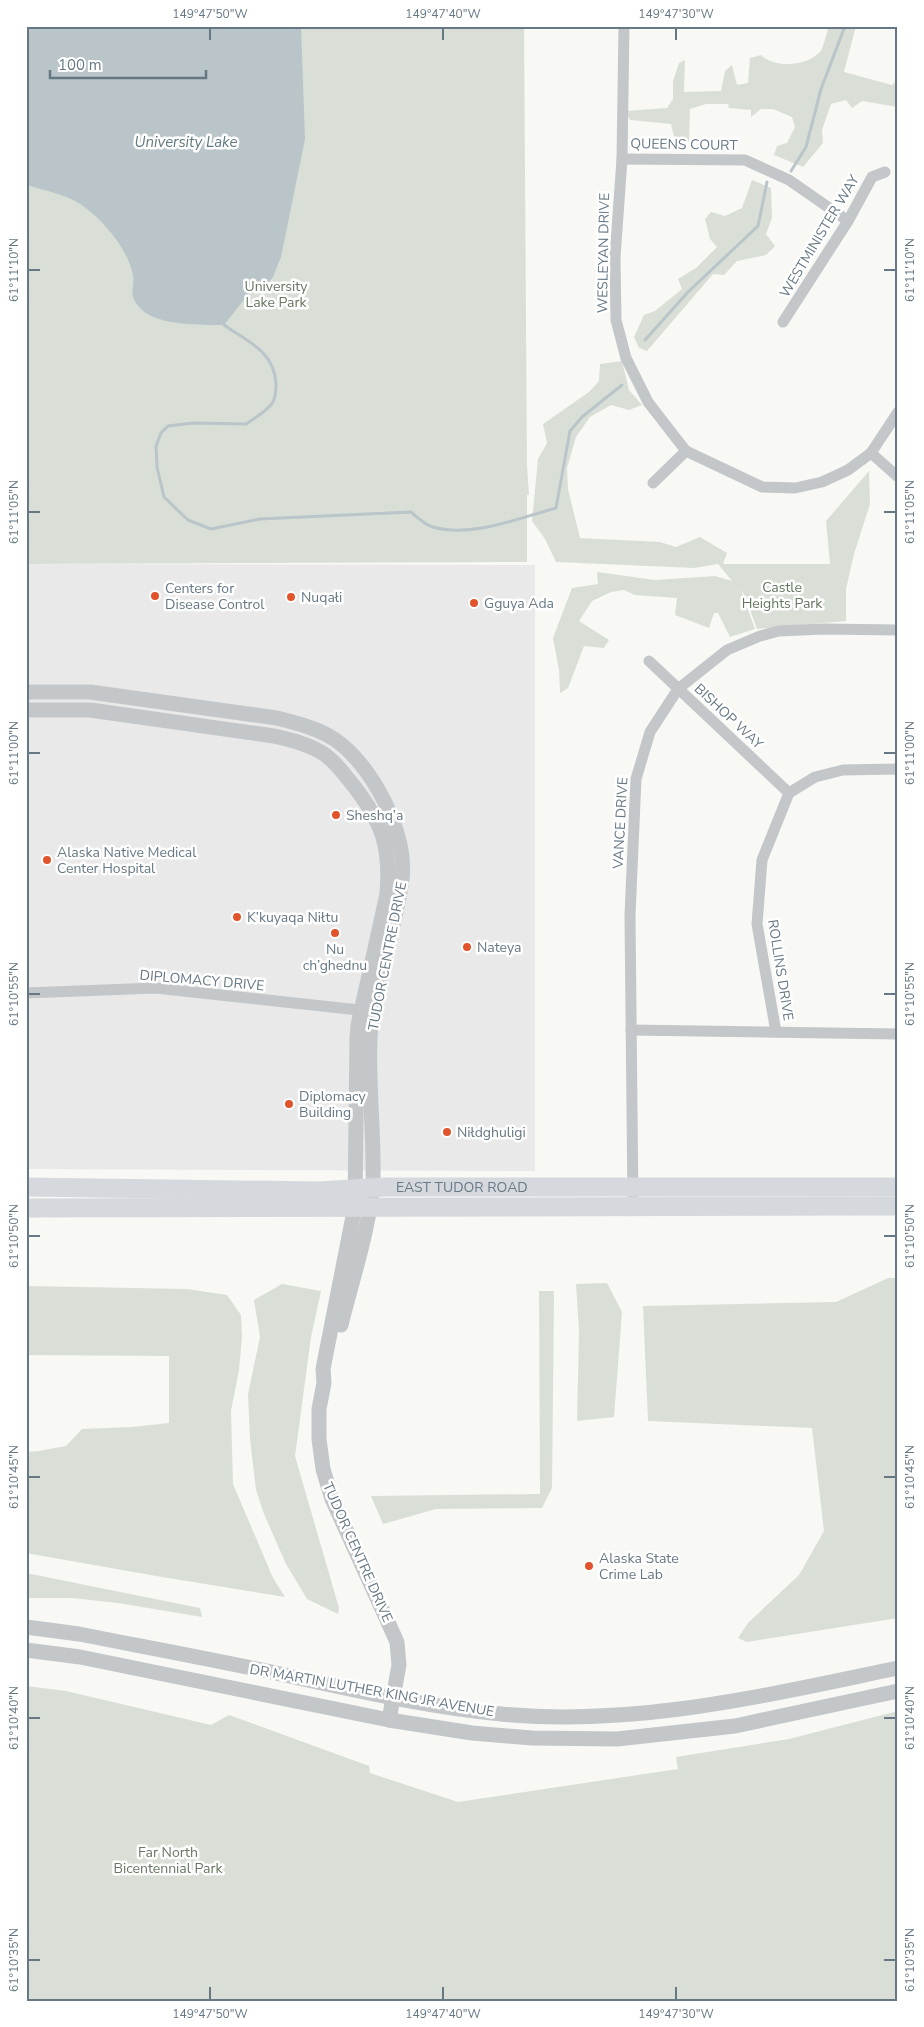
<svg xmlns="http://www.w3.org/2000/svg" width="924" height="2027" viewBox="0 0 924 2027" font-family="'Nunito Sans',sans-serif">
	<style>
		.built { fill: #e8e9e8 }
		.green { fill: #d9dfd6 }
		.water { fill: #b9c5c9 }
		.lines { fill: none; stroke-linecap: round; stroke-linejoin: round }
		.stream { stroke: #b9c5c9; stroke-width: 3 }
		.minor { stroke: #c3c7ca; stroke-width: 11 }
		.tertiary { stroke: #c3c7ca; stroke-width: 15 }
		.primary { stroke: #d5d9dd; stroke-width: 19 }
		.ticks { fill: none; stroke: #677885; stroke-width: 2 }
		.poi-dot { fill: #e1542b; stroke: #fff; stroke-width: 2 }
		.labels { text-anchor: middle; stroke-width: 5; stroke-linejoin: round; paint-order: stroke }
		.street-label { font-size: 14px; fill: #677885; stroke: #fff }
		.park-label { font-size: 14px; fill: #667862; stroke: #fff }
		.poi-label { font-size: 14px; fill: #677885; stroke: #fff; text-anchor: start }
		.water-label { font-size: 15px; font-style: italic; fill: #637981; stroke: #fff }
		.neatline { fill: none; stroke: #677885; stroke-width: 2 }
		.ticks-label { font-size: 12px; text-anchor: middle; fill: #677885 }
	</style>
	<rect width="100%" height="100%" fill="#f8f8f5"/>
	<!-- built -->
	<polygon class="built" points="26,564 535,565 535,1171 26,1169"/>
	<!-- green -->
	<g class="green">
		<polygon points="26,26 524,26 527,465 529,495 527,495 527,562 26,564"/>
		<path d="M829 26H856L844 72 892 85 898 80V107L862 101 852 108 846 100 831 104 822 130 823 143 803 167 774 155 777 146 787 143 795 127 792 117 773 109H761L751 117V110L729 108 728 104H706L690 109 689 142 674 136 671 124 630 120 626 111 667 108 673 99V81L679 63 685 60 684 92 721 91 725 71 732 65 737 85 748 83 750 58 761 55C775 68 806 67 820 52 823 49 827 32 829 26Z"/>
		<polygon points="752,180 771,188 772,218 766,234 775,246 766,255 737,261 724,275 713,274 647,351 639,348 634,337 644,315 655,311 682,289 678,279 696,268 717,247 710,239 705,219 711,212 725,216 742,208"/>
		<polygon points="622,361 629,390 642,405 629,410 611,405 590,417 576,437 567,468 568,489 580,538 660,542 676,547 700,537 727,553 723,564 830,564 826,521 869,471 870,504 854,554 846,589 846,621 757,629 745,596 741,590 755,629 730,637 718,613 714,613 709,628 675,615 677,598 635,595 624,590 611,592 592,601 579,621 609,640 604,648 584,646 568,688 560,693 559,670 553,638 572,588 598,584 597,572 655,580 715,576 732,581 718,564 694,568 556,562 545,539 532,521 538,459 547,443 543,424 589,392 599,381 600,364"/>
		<polygon points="888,1278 898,1278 898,1618 747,1642 738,1638 748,1623 799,1575 824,1531 812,1428 648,1421 643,1306 836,1302"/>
		<polygon points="607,1283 622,1312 614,1417 577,1421 579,1331 576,1284"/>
		<polygon points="282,1284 321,1291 311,1337 295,1456 339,1608 338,1614 307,1599 286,1564 264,1514 256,1490 250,1439 248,1394 260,1337 254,1300"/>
		<polygon points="26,1286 187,1289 227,1295 241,1315 242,1337 239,1370 231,1411 233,1484 273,1578 285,1597 156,1576 26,1553 26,1452 39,1451 66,1446 82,1429 132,1427 169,1423 169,1356 26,1355"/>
		<polygon points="539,1291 554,1291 552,1488 542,1508 436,1509 383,1524 371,1496 540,1494"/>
		<polygon points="26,1573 200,1608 202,1617 118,1603 72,1598 26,1598"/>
		<polygon points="26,1686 66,1691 211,1725 229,1715 369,1766 370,1773 458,1802 678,1769 676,1757 789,1739 898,1711 898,2001 26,2001"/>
	</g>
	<!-- water -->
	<path class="water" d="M26 26H301L305 139 281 257 273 277 263 289 251 291 224 325C201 325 156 326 140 308 127 293 135 290 133 276 129 250 102 218 80 204 65 194 43 190 26 185Z"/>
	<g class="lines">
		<!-- stream -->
		<g class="stream">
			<polyline points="791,171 806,147 821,89 845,26"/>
			<path d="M224 325C247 341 274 351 276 383 276 389 276 396 273 402 268 411 254 418 246 424L193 423 168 426 161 433 156 446 157 467 164 497 188 520 211 529 260 519 411 512C417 517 425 525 433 527 470 538 520 518 556 508L570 431 582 417 622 385"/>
			<polyline points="645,340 688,292 758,226 767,182"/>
		</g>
		<!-- minor -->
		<g class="minor">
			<polyline points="624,26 622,159 615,258 616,320 626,358 648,402 686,451 762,487 795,488 822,482 848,470 871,453 898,412"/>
			<polyline points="622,159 745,160 789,180 848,221"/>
			<polyline points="783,322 848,221 872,177 885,172"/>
			<polyline points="871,453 898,477"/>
			<polyline points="653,483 686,451"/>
			<polyline points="649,661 789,793"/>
			<polyline points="26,993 156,988 368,1011"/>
			<polyline points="631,1030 898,1034"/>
			<polyline points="776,1032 757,924 762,860 789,793 815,777 843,770 898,769"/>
			<polyline points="633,1206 630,915 636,779 650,732 678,689 727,650 760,636 779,631 824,629 898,630"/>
		</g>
		<!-- tertiary -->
		<g class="tertiary">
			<path d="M26 692H90L277 718C296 723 317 728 334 739 372 764 408 834 402 879 395 932 374 984 370 1038 368 1084 374 1131 373 1178 371 1224 352 1280 341 1325"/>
			<path d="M26 710H90L274 736C291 740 309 744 324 754 336 762 344 774 353 785 382 822 391 846 387 894L358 1025 357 1038 355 1206 323 1369 324 1383 319 1409V1439L323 1469 332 1499 397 1642 399 1665 389 1720"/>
			<path d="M26 1627 79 1634C145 1647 210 1659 276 1673 350 1689 426 1707 501 1714 636 1727 767 1695 898 1668"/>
			<polyline points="26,1650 80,1657 389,1720 472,1733 532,1738 617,1739 735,1726 898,1691"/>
		</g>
		<!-- primary -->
		<g class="primary">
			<path id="s1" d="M26 1187 318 1191 385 1187H898"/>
			<polyline points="26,1208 898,1206"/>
		</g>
	</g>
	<!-- ticks -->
	<path class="ticks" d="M210 28V40M443 28V40M676 28V40M28 270H40M884 270H896M28 512H40M884 512H896M28 753H40M884 753H896M28 994H40M884 994H896M28 1236H40M884 1236H896M28 1477H40M884 1477H896M28 1718H40M884 1718H896M28 1960H40M884 1960H896M210 1987V2000M443 1987V2000M676 1987V2000"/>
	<!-- markers -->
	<g class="poi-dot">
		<circle cx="155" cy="596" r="5"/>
		<circle cx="291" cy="597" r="5"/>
		<circle cx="474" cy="603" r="5"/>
		<circle cx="336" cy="815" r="5"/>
		<circle cx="47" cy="860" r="5"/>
		<circle cx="237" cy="917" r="5"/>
		<circle cx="335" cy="933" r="5"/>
		<circle cx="467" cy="947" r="5"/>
		<circle cx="289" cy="1104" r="5"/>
		<circle cx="447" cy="1132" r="5"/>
		<circle cx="589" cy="1566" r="5"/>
	</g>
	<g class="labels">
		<!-- street labels -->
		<g class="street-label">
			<text transform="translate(684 144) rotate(1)" y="5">QUEENS COURT</text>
			<text transform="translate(819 236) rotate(-59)" y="5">WESTMINISTER WAY</text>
			<text transform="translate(603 253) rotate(-89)" y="5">WESLEYAN DRIVE</text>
			<text transform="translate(729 716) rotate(43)" y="5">BISHOP WAY</text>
			<text transform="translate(620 823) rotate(-87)" y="5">VANCE DRIVE</text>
			<text transform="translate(387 956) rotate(-79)" y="5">TUDOR CENTRE DRIVE</text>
			<text transform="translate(781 970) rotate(81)" y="5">ROLLINS DRIVE</text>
			<text transform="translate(202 980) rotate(5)" y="5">DIPLOMACY DRIVE</text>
			<text dy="5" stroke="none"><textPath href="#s1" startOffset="436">EAST TUDOR ROAD</textPath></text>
			<text transform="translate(358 1552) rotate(66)" y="5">TUDOR CENTRE DRIVE</text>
			<text transform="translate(372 1690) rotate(10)" y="5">DR MARTIN LUTHER KING JR AVENUE</text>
		</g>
		<!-- park labels -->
		<g class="park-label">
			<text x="276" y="291">University<tspan x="276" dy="16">Lake Park</tspan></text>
			<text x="782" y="592">Castle<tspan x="782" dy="16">Heights Park</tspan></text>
			<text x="168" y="1857">Far North<tspan x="168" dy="16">Bicentennial Park</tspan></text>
		</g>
		<!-- poi labels -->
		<g class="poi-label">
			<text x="165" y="593">Centers for<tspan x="165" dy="16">Disease Control</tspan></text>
			<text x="301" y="602">Nuqałi</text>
			<text x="484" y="608">Gguya Ada</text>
			<text x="346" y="820">Sheshq’a</text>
			<text x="57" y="857">Alaska Native Medical<tspan x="57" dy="16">Center Hospital</tspan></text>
			<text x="247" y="922">K’kuyaqa Niłtu</text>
			<text x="477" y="952">Nateya</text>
			<text x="335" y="954" text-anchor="middle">Nu<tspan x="335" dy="16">ch’ghednu</tspan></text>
			<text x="299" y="1101">Diplomacy<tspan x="299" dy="16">Building</tspan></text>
			<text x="457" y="1137">Niłdghuligi</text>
			<text x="599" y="1563">Alaska State<tspan x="599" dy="16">Crime Lab</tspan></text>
		</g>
		<!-- water labels -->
		<g class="water-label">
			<text x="186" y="147">University Lake</text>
		</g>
	</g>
	<!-- border -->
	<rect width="924" height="2027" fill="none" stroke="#ffffff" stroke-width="55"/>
	<!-- scale -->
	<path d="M50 70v8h156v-8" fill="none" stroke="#677885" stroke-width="2.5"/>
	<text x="58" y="70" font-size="15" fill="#677885" stroke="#ffffff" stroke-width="4" paint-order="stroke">100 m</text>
	<rect x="28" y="28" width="868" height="1972" class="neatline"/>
	<g class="ticks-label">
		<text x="210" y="18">149°47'50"W</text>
		<text x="443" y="18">149°47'40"W</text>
		<text x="676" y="18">149°47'30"W</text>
		<text transform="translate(14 270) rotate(-90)" y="4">61°11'10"N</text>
		<text transform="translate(910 270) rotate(-90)" y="4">61°11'10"N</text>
		<text transform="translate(14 512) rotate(-90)" y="4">61°11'05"N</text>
		<text transform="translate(910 512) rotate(-90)" y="4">61°11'05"N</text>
		<text transform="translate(14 753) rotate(-90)" y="4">61°11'00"N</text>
		<text transform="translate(910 753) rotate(-90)" y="4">61°11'00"N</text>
		<text transform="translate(14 994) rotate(-90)" y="4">61°10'55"N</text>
		<text transform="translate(910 994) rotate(-90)" y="4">61°10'55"N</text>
		<text transform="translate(14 1236) rotate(-90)" y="4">61°10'50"N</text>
		<text transform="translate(910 1236) rotate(-90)" y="4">61°10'50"N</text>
		<text transform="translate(14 1477) rotate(-90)" y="4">61°10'45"N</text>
		<text transform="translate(910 1477) rotate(-90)" y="4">61°10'45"N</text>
		<text transform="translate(14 1718) rotate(-90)" y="4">61°10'40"N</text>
		<text transform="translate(910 1718) rotate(-90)" y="4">61°10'40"N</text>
		<text transform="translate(14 1960) rotate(-90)" y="4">61°10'35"N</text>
		<text transform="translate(910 1960) rotate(-90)" y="4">61°10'35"N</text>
		<text x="210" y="2018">149°47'50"W</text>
		<text x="443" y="2018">149°47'40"W</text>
		<text x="676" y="2018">149°47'30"W</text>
	</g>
</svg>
